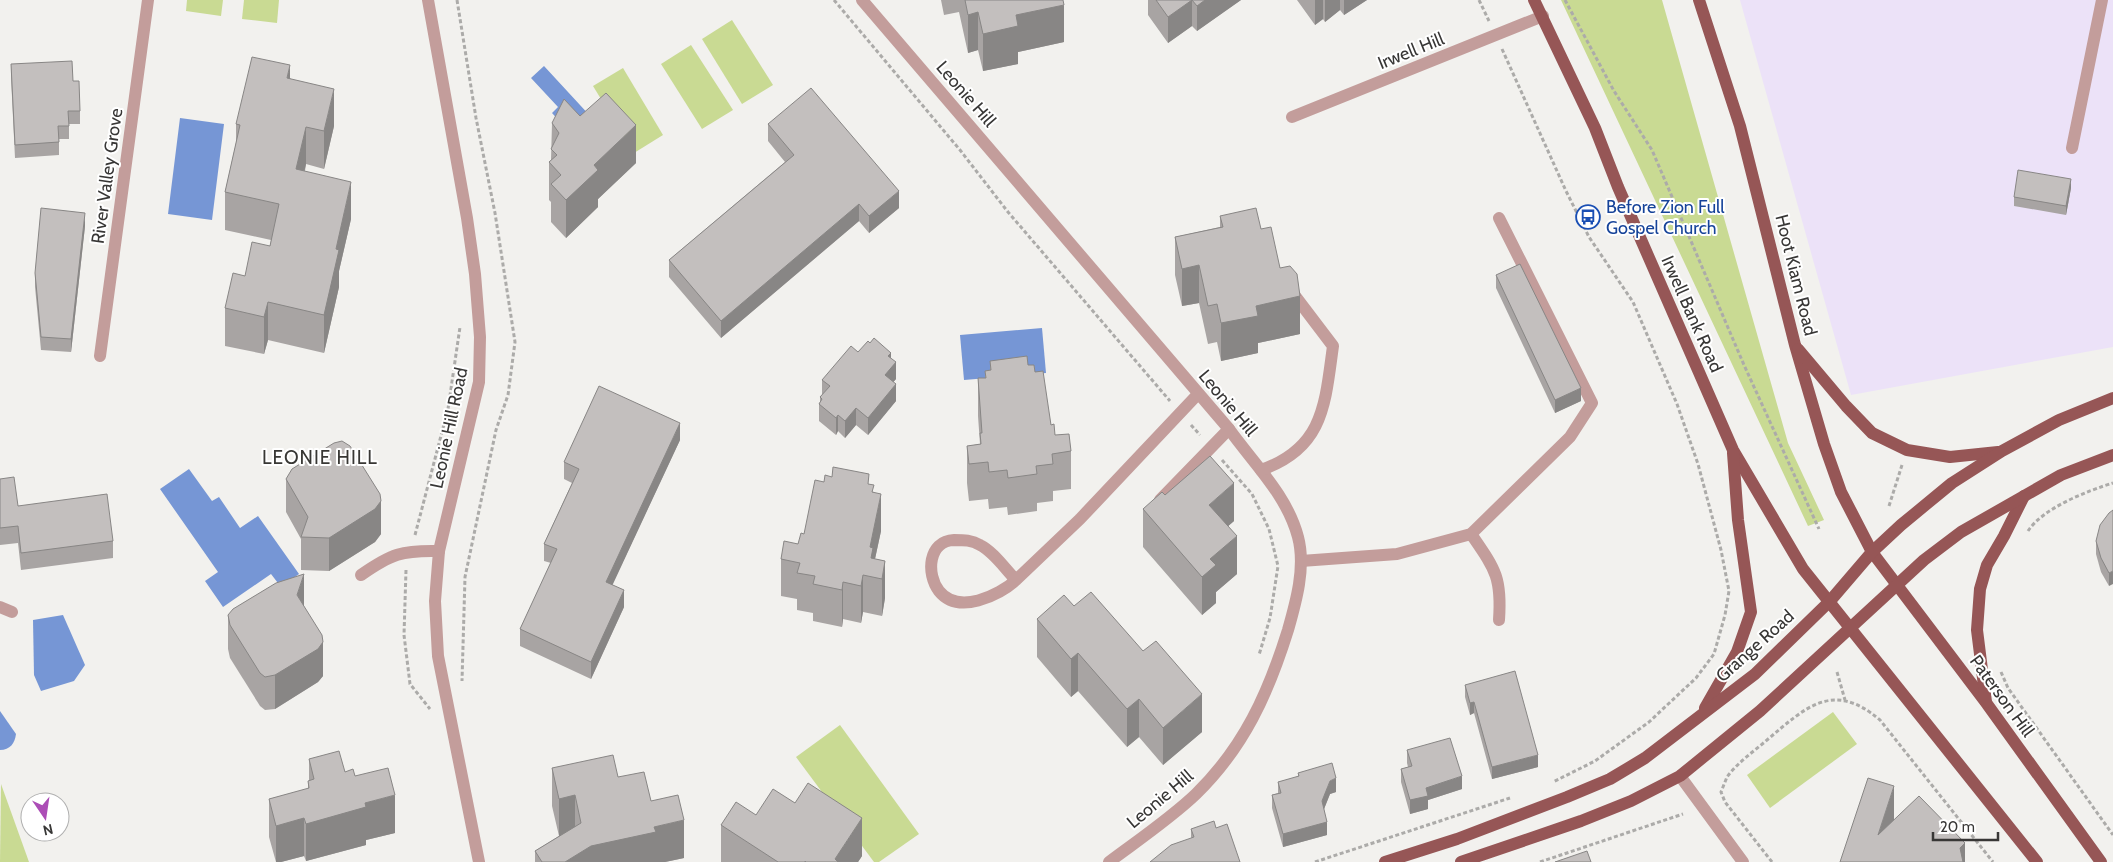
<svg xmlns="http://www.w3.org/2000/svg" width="2113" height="862" viewBox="0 0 2113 862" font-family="Cabin,sans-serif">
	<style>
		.commercial { fill: #ece2f8 }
		.green { fill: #c9da93 }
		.water { fill: #7696d5 }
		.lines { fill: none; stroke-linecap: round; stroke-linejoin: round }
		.path { stroke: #acaba9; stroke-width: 3; stroke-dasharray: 4 2.5; stroke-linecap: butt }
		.minor { stroke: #c39d9b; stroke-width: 12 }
		.major { stroke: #965656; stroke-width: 12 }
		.wall { fill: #a8a4a3 }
		.shaded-wall { fill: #888685 }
		.building { fill: #c3bfbe; stroke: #888685 }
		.labels { text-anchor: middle; stroke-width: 4; stroke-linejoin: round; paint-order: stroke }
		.street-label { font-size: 18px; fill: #383736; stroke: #fff }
		.transit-label { font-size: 18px; fill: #164399; stroke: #fff; text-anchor: start }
		.neighbourhood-label { font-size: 19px; letter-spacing: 1px; fill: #383734; stroke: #fff }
	</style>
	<rect width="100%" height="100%" fill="#f2f1ee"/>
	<!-- commercial -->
	<polygon class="commercial" points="1740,0 2113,0 2113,347 1851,395"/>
	<!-- green -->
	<g class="green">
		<polygon points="187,0 223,0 221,16 186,11"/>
		<polygon points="244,0 279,0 277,23 242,19"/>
		<polygon points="1561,0 1662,0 1788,443 1824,520 1808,526"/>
		<polygon points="732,20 773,85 742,104 702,39"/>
		<polygon points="691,45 733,110 702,129 661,64"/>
		<polygon points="623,68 663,135 634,153 593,86"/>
		<polygon points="1833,712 1857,744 1770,808 1747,775"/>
		<polygon points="840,725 919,834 879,862 874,862 796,757"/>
		<polygon points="1,784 29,862 0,862"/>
	</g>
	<!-- water -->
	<g class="water">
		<polygon points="544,66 592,118 572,135 552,113 558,107 531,78"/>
		<polygon points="180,118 224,124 212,220 168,214"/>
		<polygon points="1042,328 1046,373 964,380 960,335"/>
		<polygon points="189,469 212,501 219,497 240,528 258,516 299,574 281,587 271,574 223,607 205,581 218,572 160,489"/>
		<polygon points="63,615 85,665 74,681 41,691 34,675 33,620"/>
		<path d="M0 711 16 734C15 743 10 750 0 750Z"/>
	</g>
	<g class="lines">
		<!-- path -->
		<g class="path">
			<polyline points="457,0 476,118 495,213 515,342 508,395 496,430 465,577 462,681"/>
			<polyline points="834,0 960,150 1008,212 1170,401"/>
			<polyline points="1479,0 1489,21"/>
			<polyline points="1565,0 1614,91 1652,150 1744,365 1819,529"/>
			<polyline points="1502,49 1566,191 1589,237 1633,302 1677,404 1698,464 1721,550 1729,591 1725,615 1714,654 1696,678 1649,722 1595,761 1553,782"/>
			<polyline points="1191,425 1200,435"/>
			<polyline points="1222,460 1252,494 1269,529 1278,566 1270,618 1259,655"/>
			<polyline points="1889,506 1902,465"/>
			<path d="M2028 531C2043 508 2087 491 2113 483"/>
			<polyline points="415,535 448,409 460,327"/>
			<polyline points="406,570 404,635 410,684 430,709"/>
			<polyline points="1837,672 1845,700"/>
			<polyline points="2001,672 2008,688 2113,835"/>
			<polyline points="1315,862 1510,798"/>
			<polyline points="1540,862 1683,814"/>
			<path d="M1772 862 1725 802 1721 792 1727 777C1737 763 1753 752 1767 740 1806 707 1833 680 1880 720L1993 862"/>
		</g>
		<!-- minor -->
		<g class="minor">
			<polyline points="428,0 467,218 475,274 480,337 479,382 439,551 435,601 438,656 479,862"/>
			<path d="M862 0 1229 429C1254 464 1287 495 1298 537 1306 567 1296 602 1288 630 1268 694 1244 747 1196 794 1171 818 1137 841 1109 862"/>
			<polyline points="1292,117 1543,16"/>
			<polyline points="2072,148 2102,0"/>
			<polyline points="100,356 148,0"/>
			<path d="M1261 470C1324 448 1325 404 1333 346L1292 292"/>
			<polyline points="1160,500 1229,429"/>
			<path d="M1471 534C1495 569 1502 577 1499 620"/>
			<polyline points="1301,561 1397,554 1471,534 1570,437 1592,403 1499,218"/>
			<path d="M361 575C391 554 402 550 439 551"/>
			<path d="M1016 580C1005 569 994 552 980 545 972 540 964 540 954 540 928 541 926 574 939 591 958 615 999 596 1016 580L1080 519 1198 394"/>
			<polyline points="0,607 12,612"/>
			<polyline points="1680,776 1743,862"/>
		</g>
		<!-- major -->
		<g class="major">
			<polyline points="1534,0 1595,128 1618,187 1733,450 1803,569 2037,862"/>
			<polyline points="1699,0 1740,126 1795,345 1824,444 1841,492 1872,552 1987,704 2101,862"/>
			<polyline points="1798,349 1846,406 1872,433 1907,450 1950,457 1998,452"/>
			<polyline points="1986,702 1977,630 1980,589 1987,565 2004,536 2024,496"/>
			<polyline points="1705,708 1737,652 1751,612 1738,520 1733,453"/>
			<polyline points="1385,862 1457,839 1567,797 1610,779 1645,758 1755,674 1830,601 1872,552 1901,525 1952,483 2002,451 2059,420 2113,398"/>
			<polyline points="1461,862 1581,821 1631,801 1680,776 1760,711 1924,560 1961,532 2061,475 2113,455"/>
		</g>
	</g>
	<!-- wall -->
	<g class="wall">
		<polygon points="941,0 1063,0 1064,42 1018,52 1018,64 983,71 978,50 968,53 959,12 944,15"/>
		<polygon points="1148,0 1241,0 1197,31 1192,26 1168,43 1148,15"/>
		<polygon points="1297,0 1367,0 1344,15 1340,10 1325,22 1323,19 1315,25"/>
		<polygon points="11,64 73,81 80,111 80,124 69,124 69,139 59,139 59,155 15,158 11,77"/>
		<polygon points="290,78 334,126 324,169 306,164 305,171 351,219 339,271 339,287 324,353 268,340 264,354 225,346 225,308 245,276 270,246 271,240 225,230 225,192 236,143 236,124"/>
		<polygon points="580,116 636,163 598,199 598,207 566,238 551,222 551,202 549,200 549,162 551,160 552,123"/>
		<polygon points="768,124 899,208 869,233 859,221 721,338 669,277 669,260 785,162 768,141"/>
		<polygon points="2071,188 2066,215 2014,206 2014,197"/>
		<polygon points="1220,216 1261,229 1280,268 1300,334 1258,343 1258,353 1221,361 1217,342 1208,344 1199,303 1182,306 1175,275 1175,237 1220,227"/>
		<polygon points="85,226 71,352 41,350 35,287 35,273"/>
		<polygon points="1496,275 1581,401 1555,413 1496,288"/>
		<polygon points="858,352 891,359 896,379 893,382 896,401 868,435 856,425 845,438 838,431 836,435 819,421 819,404 820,402 820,397 822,395 822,380"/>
		<polygon points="990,361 1028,365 1035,372 1051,425 1055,435 1071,451 1071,489 1053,491 1053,501 1037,503 1037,511 1008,515 1007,507 989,509 988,499 969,501 967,483 967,446 980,444 978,416 978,378 985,378 985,371 990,370"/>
		<polygon points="680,440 612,585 624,607 591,679 520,646 520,629 551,563 544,561 544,544 572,483 564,479 564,462"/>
		<polygon points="0,479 18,506 113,541 113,558 21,570 18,543 0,545"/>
		<polygon points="286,479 381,534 375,542 329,571 301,570 301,539 286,512"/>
		<polygon points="824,482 874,492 881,531 875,559 885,561 885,598 882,616 863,612 861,623 843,619 842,627 813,621 813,613 797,610 797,599 781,596 781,559 798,544 804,534"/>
		<polygon points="1165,495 1234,521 1228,526 1237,574 1216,592 1216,603 1202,615 1143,547 1143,509"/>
		<polygon points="2113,510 2109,586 2101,572 2096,554 2096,541"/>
		<polygon points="1074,606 1202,732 1163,765 1139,737 1127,747 1078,691 1071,697 1037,657 1037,619"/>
		<polygon points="304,607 323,676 318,682 275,709 265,710 260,706 230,658 228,649 228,615"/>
		<polygon points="1465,685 1538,767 1492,779 1474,713 1470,715 1465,697"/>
		<polygon points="1407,750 1462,789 1428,800 1428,809 1410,814 1401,782 1401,769 1408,767 1407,763"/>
		<polygon points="309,759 345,772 355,776 395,833 366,840 366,845 306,861 304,856 281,862 276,862 269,837 269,799 308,789 308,781 309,781"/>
		<polygon points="552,768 618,777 651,801 684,858 665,862 535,862 535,851 559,836 552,806"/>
		<polygon points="1298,773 1336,792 1330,794 1324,809 1327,835 1283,847 1272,808 1272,795 1278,793 1278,782 1298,777"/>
		<polygon points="756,815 862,856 858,862 721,862 721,825"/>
		<polygon points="1216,828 1191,838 1191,829"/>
	</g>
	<!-- shaded-wall -->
	<g class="shaded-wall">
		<polygon points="1192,0 1192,26 1168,43 1168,17"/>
		<polygon points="1205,0 1241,0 1197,31 1197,6"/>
		<polygon points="1315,0 1323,0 1323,19 1315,25"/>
		<polygon points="1325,0 1340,0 1340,10 1325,22"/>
		<polygon points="1344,0 1367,0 1344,15"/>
		<polygon points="1064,5 1064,42 1018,52 1018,64 983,71 983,34 1016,15"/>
		<polygon points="978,12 978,50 968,53 968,15"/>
		<polygon points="290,65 290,103 287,78"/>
		<polygon points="334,89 334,126 324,169 324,131"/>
		<polygon points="636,125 636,163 598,199 598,207 566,238 566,200 594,165"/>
		<polygon points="306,127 306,164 296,207 296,169"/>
		<polygon points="2071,179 2071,188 2066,215 2066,206"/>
		<polygon points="351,182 351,219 339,271 339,287 324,353 324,315 336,249"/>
		<polygon points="899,191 899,208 869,233 869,216"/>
		<polygon points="859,204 859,221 721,338 721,321"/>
		<polygon points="85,213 85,226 71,352 71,339"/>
		<polygon points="1199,265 1199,303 1182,306 1182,269"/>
		<polygon points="1300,296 1300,334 1258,343 1258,353 1221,361 1221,323 1256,306"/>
		<polygon points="268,302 268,340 264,354 264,317"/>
		<polygon points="891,353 891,367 896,362 896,379 885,392 885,375 888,356"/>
		<polygon points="896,384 896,401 868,435 868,418"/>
		<polygon points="1581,388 1581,401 1555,413 1555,400"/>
		<polygon points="856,408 856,425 845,438 845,421"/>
		<polygon points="838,415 838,431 836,435 836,418"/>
		<polygon points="680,423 680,440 606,599 606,582"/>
		<polygon points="1234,483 1234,521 1209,543 1209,505"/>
		<polygon points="881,494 881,531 873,568 873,577 870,547"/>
		<polygon points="381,501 381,534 375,542 329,571 329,538"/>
		<polygon points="1237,536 1237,574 1216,592 1216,603 1202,615 1202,577 1210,559"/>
		<polygon points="885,561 885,598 882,616 882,579"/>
		<polygon points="2113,571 2113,584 2109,586 2109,573"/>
		<polygon points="304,574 304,607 297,595"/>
		<polygon points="863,575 863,612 861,623 861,586"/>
		<polygon points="843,582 843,619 842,627 842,590"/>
		<polygon points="624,590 624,607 591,679 591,662"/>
		<polygon points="323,642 323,676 318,682 275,709 275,675"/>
		<polygon points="1078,653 1078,691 1071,697 1071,659"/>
		<polygon points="1202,694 1202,732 1163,765 1163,728"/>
		<polygon points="1139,699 1139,737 1127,747 1127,709"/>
		<polygon points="1474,702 1474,713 1470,715 1470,703"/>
		<polygon points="1538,755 1538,767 1492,779 1492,767"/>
		<polygon points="1462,776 1462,789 1428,800 1428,809 1410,814 1410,800 1426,788"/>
		<polygon points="1336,778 1336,792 1330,794 1322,814 1322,801 1330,781"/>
		<polygon points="1894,786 1894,824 1878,835"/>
		<polygon points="395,795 395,833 366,840 366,845 306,861 306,824 365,803"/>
		<polygon points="575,795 575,833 559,836 559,799"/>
		<polygon points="304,818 304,856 281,862 276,862 276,826"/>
		<polygon points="862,818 862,856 858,862 835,862 835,859"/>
		<polygon points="684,820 684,858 665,862 565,862 591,846 654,827"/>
		<polygon points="1327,822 1327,835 1283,847 1283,834"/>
		<polygon points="1965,843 1965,862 1960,862 1960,848"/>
	</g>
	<!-- building -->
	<g class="building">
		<polygon points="965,0 1063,0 1064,5 1016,15 1018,26 983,34 978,12 968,15"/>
		<polygon points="1156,0 1205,0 1197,6 1192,0 1168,17"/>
		<polygon points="252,57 290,65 287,78 334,89 324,131 306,127 296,169 351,182 336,249 339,250 324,315 268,302 264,317 225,308 233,273 245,276 252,242 270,246 279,204 225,192 240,125 236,124"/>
		<polygon points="72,61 73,81 79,81 80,111 68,111 69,126 58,126 59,142 15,145 11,64"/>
		<polygon points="811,88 899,191 869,216 859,204 721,321 669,260 794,155 768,124"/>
		<polygon points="606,93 636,125 594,165 598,170 566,200 551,184 561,175 549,162 557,155 551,149 559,133 552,123 564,99 580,116"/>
		<polygon points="2018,170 2071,179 2066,206 2014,197"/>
		<polygon points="41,208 85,213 71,339 41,337 35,273"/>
		<polygon points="1256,208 1261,229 1271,227 1280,268 1290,266 1297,274 1300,296 1256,306 1258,316 1221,323 1217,304 1208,306 1199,265 1182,269 1175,237 1223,227 1220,216"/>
		<polygon points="1520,264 1581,388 1555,400 1496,275"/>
		<polygon points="874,338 891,353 888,356 896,362 885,375 896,384 868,418 856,408 845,421 838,415 836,418 819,404 822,399 820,397 830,386 822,380 851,346 858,352 868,341 870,343"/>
		<polygon points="1027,356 1028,365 1034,365 1035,372 1043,371 1051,425 1054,424 1055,435 1069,434 1071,451 1052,454 1053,464 1036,466 1037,474 1008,478 1007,470 989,472 988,462 969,464 967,446 981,444 980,433 982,433 978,378 986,378 985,371 991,370 990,361"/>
		<polygon points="599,386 680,423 606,582 624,590 591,662 520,629 557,549 544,544 579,469 564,462"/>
		<polygon points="342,441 350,446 380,494 381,501 375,509 329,538 301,537 308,517 286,479 292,469 334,443"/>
		<polygon points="1210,456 1234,483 1209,505 1237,536 1210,559 1216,565 1202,577 1143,509 1162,492 1165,495"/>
		<polygon points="833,467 869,474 868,484 874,485 872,492 881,494 870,547 873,548 871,558 885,561 882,579 863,575 861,586 843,582 842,590 813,584 815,576 797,573 800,563 781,559 784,541 798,544 801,533 804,534 815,480 824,482 825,475 832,477"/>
		<polygon points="14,477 18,506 107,494 113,541 21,553 18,526 0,528 0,479"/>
		<polygon points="2113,510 2113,571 2109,573 2101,558 2096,541 2100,525 2109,513"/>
		<polygon points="304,574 297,595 322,635 323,642 318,649 275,675 265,677 260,673 230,625 228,615 233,609 276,583"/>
		<polygon points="1091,592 1143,651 1156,641 1202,694 1163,728 1139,699 1127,709 1078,653 1071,659 1037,619 1064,595 1074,606"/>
		<polygon points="1515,671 1538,755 1492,767 1474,702 1470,703 1465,685"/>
		<polygon points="1450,738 1462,776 1426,788 1428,796 1410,800 1401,769 1412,766 1407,750"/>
		<polygon points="339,751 345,772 353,769 355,776 388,768 395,795 365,803 366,807 306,824 304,818 276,826 269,799 309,788 308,781 314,779 309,759"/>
		<polygon points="613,755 618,777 644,772 651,801 678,795 684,820 654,827 656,832 591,846 565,862 542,862 535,851 581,823 575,795 559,799 552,768"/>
		<polygon points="1332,763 1336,778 1330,781 1322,801 1327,822 1283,834 1272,795 1281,793 1278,782 1299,776 1298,773"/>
		<polygon points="1868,778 1894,786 1878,835 1919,796 1965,843 1960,848 1963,862 1840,862"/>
		<polygon points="808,783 862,818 835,859 838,862 806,862 805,861 805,862 778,862 721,825 736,802 756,815 773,789 795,803"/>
		<polygon points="1214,821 1216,828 1227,824 1240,862 1150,862 1171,845 1194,837 1191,829"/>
		<polygon points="1587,851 1591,862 1555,862"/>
	</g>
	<!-- icons -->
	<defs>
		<g id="bus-ring" transform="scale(1.25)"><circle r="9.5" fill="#fff" stroke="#1a4fb4" stroke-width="1.5"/><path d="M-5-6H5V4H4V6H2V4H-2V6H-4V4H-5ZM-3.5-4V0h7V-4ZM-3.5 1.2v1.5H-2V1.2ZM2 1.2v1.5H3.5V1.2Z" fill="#1a4fb4"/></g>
	</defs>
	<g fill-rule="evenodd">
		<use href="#bus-ring" x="1588" y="217"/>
	</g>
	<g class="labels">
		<!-- street labels -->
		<g class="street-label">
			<text transform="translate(1411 51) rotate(-22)" y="6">Irwell Hill</text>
			<text transform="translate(966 94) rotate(49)" y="6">Leonie Hill</text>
			<text transform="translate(107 176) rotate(-82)" y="6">River Valley Grove</text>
			<text transform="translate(1796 275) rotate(76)" y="6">Hoot Kiam Road</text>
			<text transform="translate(1692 314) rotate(66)" y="6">Irwell Bank Road</text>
			<text transform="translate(1228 403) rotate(50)" y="6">Leonie Hill</text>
			<text transform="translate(449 428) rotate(-78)" y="6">Leonie Hill Road</text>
			<text transform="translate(1755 646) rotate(-42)" y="6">Grange Road</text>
			<text transform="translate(2002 696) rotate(54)" y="6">Paterson Hill</text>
			<text transform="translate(1160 799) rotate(-40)" y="6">Leonie Hill</text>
		</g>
		<!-- transit labels -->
		<g class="transit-label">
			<text x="1606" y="213">Before Zion Full<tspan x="1606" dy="21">Gospel Church</tspan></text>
		</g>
		<!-- neighbourhood labels -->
		<g class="neighbourhood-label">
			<text x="320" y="464">LEONIE HILL</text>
		</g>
	</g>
	<!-- north arrow -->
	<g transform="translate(45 817) rotate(167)"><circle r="24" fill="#ffffff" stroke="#afafaf"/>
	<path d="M0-4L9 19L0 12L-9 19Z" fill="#ac4db6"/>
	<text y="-8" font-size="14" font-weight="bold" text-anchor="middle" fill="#383736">N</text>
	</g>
	<!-- scale -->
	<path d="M1933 832v8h65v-8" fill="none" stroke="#383736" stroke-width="2.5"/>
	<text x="1940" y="832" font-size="15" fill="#383736" stroke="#ffffff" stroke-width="4" paint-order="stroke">20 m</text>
</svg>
